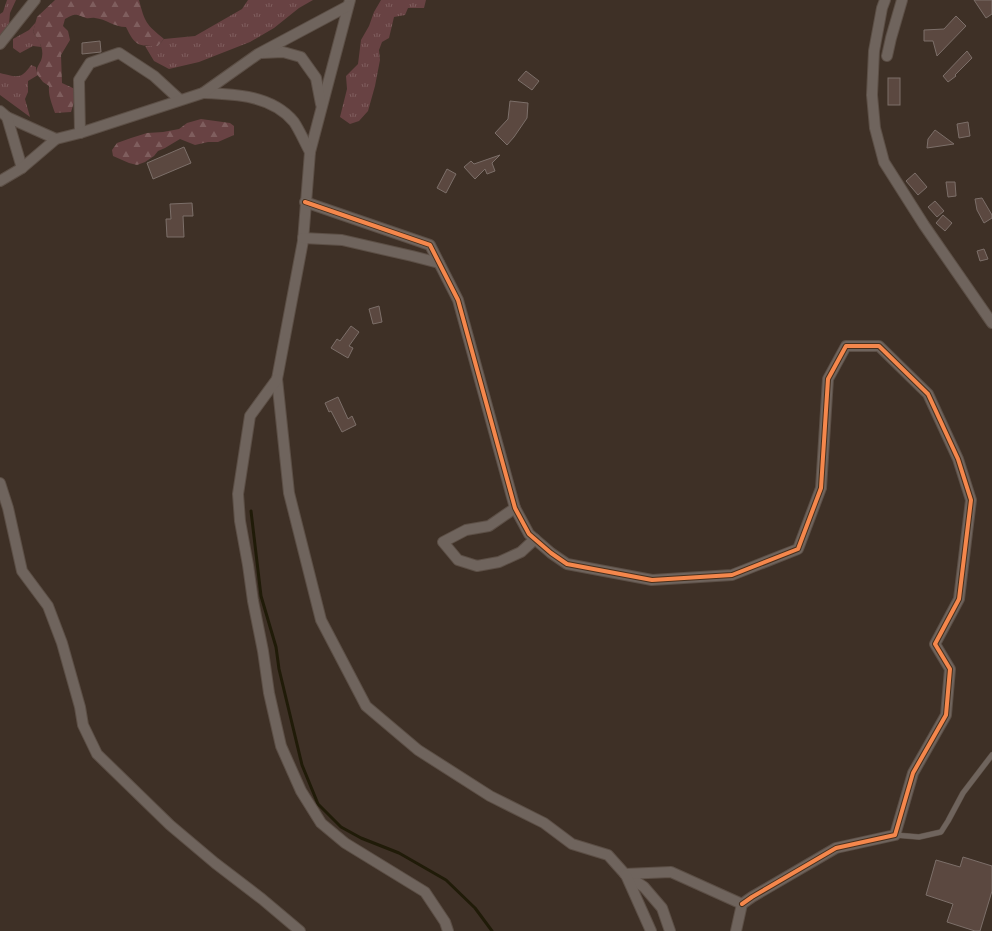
<svg xmlns="http://www.w3.org/2000/svg" width="992" height="931" viewBox="0 0 992 931" font-family="Overpass,sans-serif">
	<style>
		.grass { fill: url(#grass-tufts) }
		.forest { fill: url(#forest-firs) }
		.lines { fill: none; stroke-linecap: round; stroke-linejoin: round }
		.stream { stroke: #201b08; stroke-width: 3 }
		.building { fill: #5b4840; stroke: #7c6f69 }
		.service-casing { stroke: #5c4f46; stroke-width: 6 }
		.minor-casing { stroke: #5c4f46; stroke-width: 12 }
		.service { stroke: #6f645d; stroke-width: 5 }
		.minor { stroke: #6f645d; stroke-width: 10 }
		.cycleway-casing { stroke: #482f1c; stroke-width: 6 }
		.cycleway { stroke: #f5874c; stroke-width: 4 }
	</style>
	<defs>
		<pattern id="grass-tufts" width="24" height="20" patternUnits="userSpaceOnUse"><rect width="24" height="20" fill="#684243"/><path d="M3 7l-1-3M5 7V3M7 7l1-3M15 17l-1-3M17 17v-4M19 17l1-3" fill="none" stroke="#7f5e5e"/></pattern>
		<pattern id="forest-firs" width="22" height="20" patternUnits="userSpaceOnUse"><rect width="22" height="20" fill="#684243"/><path d="M5 1l3.5 6h-7zM16 11l3.5 6h-7z" fill="#7f5e5e"/></pattern>
	</defs>
	<rect width="100%" height="100%" fill="#3e3026"/>
	<!-- grass -->
	<g class="grass">
		<polygon points="7,0 16,0 10,13 9,24 0,36 0,14 3,12"/>
		<polygon points="248,0 313,0 299,8 274,28 250,42 199,62 169,69 154,61 145,46 158,46 164,39 195,36 242,9"/>
		<polygon points="381,0 426,0 424,8 408,8 405,15 394,17 389,38 382,42 379,50 380,60 375,86 368,111 359,121 350,124 340,117 347,89 346,76 358,64 361,40 369,26 374,12"/>
		<polygon points="36,22 33,32 40,42 41,47 33,46 20,53 13,48 13,39 29,30"/>
		<path d="M31 65 36 67V73L38 75 28 81V92L25 99 30 117 0 95V73C17 77 21 80 31 65Z"/>
	</g>
	<!-- forest -->
	<g class="forest">
		<path d="M55 0H139C145 23 146 24 164 39L158 46C138 46 135 46 126 27 114 27 106 19 95 18 92 17 89 19 86 18 75 14 76 13 65 19L63 26 68 31 70 40 61 55 62 83 75 89 76 96 71 112 55 113C52 104 48 95 49 86L43 82 36 73C37 65 41 63 42 57 44 48 38 39 33 32L37 17Z"/>
		<polygon points="201,119 230,123 234,126 234,135 218,142 208,142 195,145 180,139 165,148 158,151 154,156 145,162 137,165 129,163 113,156 112,150 117,143 131,138 147,133 163,132 179,129 187,123"/>
	</g>
	<g class="lines">
		<!-- stream -->
		<polyline class="stream" points="251,511 261,596 276,647 279,669 302,765 318,804 341,827 361,838 399,853 446,880 475,908 492,931"/>
	</g>
	<!-- building -->
	<g class="building">
		<polygon points="974,0 992,0 992,14 986,18"/>
		<polygon points="956,16 966,26 937,56 933,41 924,41 924,30 944,29"/>
		<polygon points="100,41 101,52 82,54 82,43"/>
		<polygon points="967,51 972,58 955,75 956,76 948,82 943,76"/>
		<polygon points="526,71 539,81 532,90 518,80"/>
		<rect x="888" y="78" width="12" height="27"/>
		<polygon points="510,101 528,103 527,118 514,137 507,145 495,133 508,119"/>
		<polygon points="968,122 970,136 959,138 957,124"/>
		<polygon points="935,130 954,144 927,148 928,139"/>
		<polygon points="184,147 191,163 153,179 147,163"/>
		<polygon points="500,155 492,163 495,171 487,174 485,169 475,179 464,167 471,161 474,164"/>
		<polygon points="447,169 456,174 446,193 437,188"/>
		<polygon points="915,173 927,187 918,195 906,181"/>
		<polygon points="946,182 955,182 956,196 948,197"/>
		<polygon points="982,198 992,215 992,218 984,223 977,210 975,199"/>
		<polygon points="935,201 944,211 937,217 928,207"/>
		<polygon points="192,203 193,216 183,216 184,237 167,237 166,219 171,219 170,204"/>
		<polygon points="943,215 952,223 945,231 936,223"/>
		<polygon points="984,249 988,259 980,261 977,251"/>
		<polygon points="379,306 382,322 373,324 369,309"/>
		<polygon points="351,326 359,332 349,346 353,348 348,358 331,348 337,339 340,341"/>
		<polygon points="338,397 348,419 352,416 356,425 342,432 331,411 329,412 325,403"/>
		<polygon points="963,857 992,866 992,891 980,931 975,931 947,922 953,904 926,895 936,860 960,867"/>
	</g>
	<g class="lines">
		<!-- service casing -->
		<g class="service-casing">
			<polyline id="service" points="895,835 919,837 941,832 948,821 963,793 992,755"/>
		</g>
		<!-- minor casing -->
		<g class="minor-casing">
			<g id="minor">
				<polyline points="350,0 310,152 303,241 277,379 289,493 321,620 366,706 418,750 490,796 544,823 572,844 608,855 625,874 644,887 662,908 670,931"/>
				<polyline points="885,0 882,8 874,51 872,95 875,128 884,162 924,225 992,323"/>
				<polyline points="0,44 35,0"/>
				<polyline points="262,53 283,52 301,57 316,78 321,104"/>
				<polyline points="887,56 891,38 902,0"/>
				<path d="M203 93C234 94 272 95 294 122 300 131 305 143 310 152"/>
				<polyline points="0,111 7,117 56,139"/>
				<polyline points="7,117 22,168"/>
				<polyline points="80,133 79,80 90,63 119,53 154,76 179,99"/>
				<polyline points="0,181 22,168 56,139 80,133 203,93 258,54 348,6"/>
				<polyline points="305,202 430,245 458,300 515,508 529,534 551,553 567,564 652,580 732,575 798,549 821,488 828,379 846,346 879,346 928,394 958,459 971,500 959,599 935,644 950,669 946,715 913,773 895,835 836,848 752,897 742,904"/>
				<polyline points="303,238 342,240 412,256 439,263"/>
				<polyline points="277,379 250,416 238,494 240,521 248,565 253,601 263,651 269,693 281,746 301,791 321,823 345,843 425,892 445,922 448,931"/>
				<polyline points="0,483 8,508 22,571 48,606 62,643 80,707 83,725 97,754 170,825 215,863 262,899 300,931"/>
				<polyline points="515,508 489,526 466,530 443,542 458,560 477,566 499,562 521,552 535,539"/>
				<polyline points="625,874 671,872 742,904 736,931"/>
				<polyline points="626,875 651,931"/>
			</g>
		</g>
		<!-- service -->
		<use href="#service" class="service"/>
		<!-- minor -->
		<use href="#minor" class="minor"/>
		<!-- cycleway casing -->
		<g class="cycleway-casing">
			<polyline id="cycleway" points="305,202 430,245 458,300 515,508 529,534 551,553 567,564 652,580 732,575 798,549 821,488 828,379 846,346 879,346 928,394 958,459 971,500 959,599 935,644 950,669 946,715 913,773 895,835 836,848 752,897 742,904"/>
		</g>
		<!-- cycleway -->
		<use href="#cycleway" class="cycleway"/>
	</g>
</svg>
